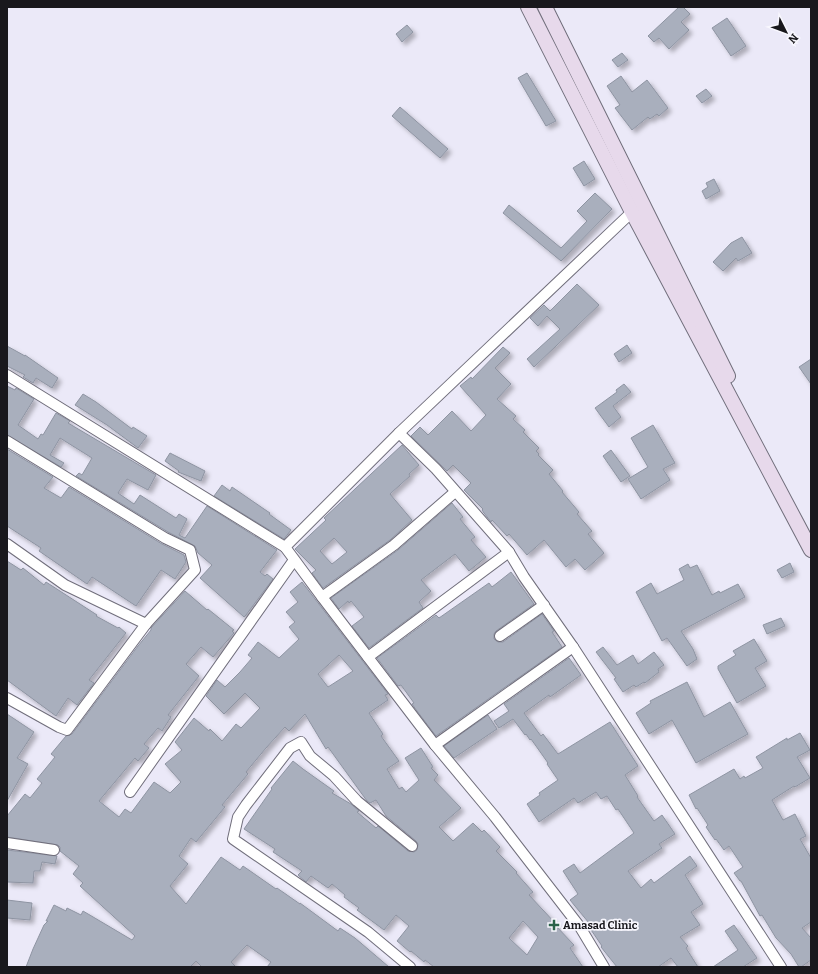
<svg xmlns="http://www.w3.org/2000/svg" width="818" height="974" viewBox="0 0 818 974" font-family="Bitter,serif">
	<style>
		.building { fill: #a9afbd; stroke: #8e94a2; fill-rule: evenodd; filter: url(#shadow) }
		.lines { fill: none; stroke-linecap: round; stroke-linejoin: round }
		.street-casing { stroke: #706e7b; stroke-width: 12 }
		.secondary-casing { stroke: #706e7b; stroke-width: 16 }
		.street { stroke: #fff; stroke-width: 10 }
		.secondary { stroke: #e7d9eb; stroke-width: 14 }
		.poi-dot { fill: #2a624a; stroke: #f8f7fe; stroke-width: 1.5 }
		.labels { text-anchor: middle; stroke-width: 3.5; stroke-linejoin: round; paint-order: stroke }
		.poi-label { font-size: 11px; font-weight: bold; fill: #19181d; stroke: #f8f7fe; text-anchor: start }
	</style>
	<defs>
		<filter id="shadow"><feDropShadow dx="3.5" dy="3.5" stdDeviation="2" flood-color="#0004"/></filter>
	</defs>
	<rect width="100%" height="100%" fill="#ebe9f8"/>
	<!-- building -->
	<g class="building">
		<polygon points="679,7 683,7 690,14 681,22 689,30 669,49 659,38 654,42 648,36"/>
		<polygon points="727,18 746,46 731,56 712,28"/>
		<polygon points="407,25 413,32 402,42 396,34"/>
		<polygon points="622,53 628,60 618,67 612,60"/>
		<polygon points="527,73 556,121 546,126 518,78"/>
		<polygon points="621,76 632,92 647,80 668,108 659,116 657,114 650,119 648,117 632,130 615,108 620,105 607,86"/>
		<polygon points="706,89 712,96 702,103 696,96"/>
		<polygon points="400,107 448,149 440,158 392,116"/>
		<polygon points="584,161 595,179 584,186 573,168"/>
		<polygon points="714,179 720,191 706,199 702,191 708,187 706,183"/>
		<polygon points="595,193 612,209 561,261 503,213 509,205 561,248 587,221 577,211"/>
		<polygon points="742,237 752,253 738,261 736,258 723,271 713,262 731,243"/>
		<polygon points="577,284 599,305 534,367 527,359 560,329 547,316 538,326 530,318 544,305 550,311"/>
		<polygon points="627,345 632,353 619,362 614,354"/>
		<polygon points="7,346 25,356 25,355 58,378 52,388 36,378 33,383 23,377 25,375 7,366"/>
		<polygon points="503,347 510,353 495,368 511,384 497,399 516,416 513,419 525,430 523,432 539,448 536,451 539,454 538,455 553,470 549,474 563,491 562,492 579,512 577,514 592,531 588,534 604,553 585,570 575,559 566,567 544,540 527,555 509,534 507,536 492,520 491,522 484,513 482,510 483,509 464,490 471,483 453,465 447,471 411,436 420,427 428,435 452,411 471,431 486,415 460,386 471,377 472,379"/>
		<polygon points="811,359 811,384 799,367"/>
		<polygon points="624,384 631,392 613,406 621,417 609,427 595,408 617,392 616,390"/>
		<polygon points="7,386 15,390 16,388 34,399 18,425 38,439 41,434 43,435 56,413 70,421 68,423 156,475 148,490 127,479 118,493 134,504 140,495 176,518 179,514 187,519 179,535 185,538 207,506 277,550 260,572 265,576 267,574 273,579 246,615 244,617 200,578 212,565 198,553 195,546 168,532 76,476 79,473 82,475 92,458 60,438 50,455 64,463 61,467 7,435"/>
		<polygon points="83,394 96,402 132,429 133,427 147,436 138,448 107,425 75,405"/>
		<polygon points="653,425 675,463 663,469 670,480 641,499 628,479 648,467 631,438"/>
		<path d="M402 445 419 465 409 474 410 476 390 494 412 520 390 540 323 588 312 573 316 570 295 549 326 520 324 518ZM334 538 347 552 332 564 320 551Z"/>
		<polygon points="7,449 53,477 44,488 61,498 69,487 162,544 184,555 186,562 175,579 161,570 136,606 92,577 87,584 39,551 41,548 7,526"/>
		<polygon points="611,450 630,476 621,482 603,456"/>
		<polygon points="170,453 205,471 201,481 178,472 179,471 165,461"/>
		<polygon points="222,485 230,491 232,487 264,509 270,513 269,514 291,530 284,539 214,496"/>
		<polygon points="452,503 463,517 460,519 475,537 471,540 486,557 469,571 455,554 421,580 431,591 419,602 423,608 369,648 352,626 364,617 351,601 349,603 348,601 339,609 331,598 398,550"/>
		<polygon points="7,561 21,570 23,568 44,585 46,582 97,615 96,616 118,628 119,627 126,633 89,680 94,683 77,705 68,698 56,716 7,680"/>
		<polygon points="790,563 794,572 782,578 777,570"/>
		<polygon points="688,564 690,568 697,565 712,595 719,591 720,593 738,584 745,597 681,631 693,649 697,659 687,666 667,638 662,641 636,592 651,583 657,594 684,580 679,569"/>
		<polygon points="511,572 534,604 496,631 494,634 494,639 498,642 503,642 542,614 554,631 552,632 562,647 436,736 417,711 412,704 414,703 401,685 398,686 377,658 436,615 439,618 489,583 492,587"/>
		<path d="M302 582 388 694 385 695 388 700 369 713 383 734 381 736 399 761 387 769 399 789 402 787 406 792 419 780 405 758 421 748 433 767 431 768 438 775 434 780 461 808 439 827 453 841 473 823 482 832 484 830 500 847 496 851 517 872 516 873 533 892 529 895 557 925 556 926 574 945 570 948 583 967H434L425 960 424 962 411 951 410 952 397 941 409 926 396 915 384 930 357 910 359 908 344 897 345 895 332 884 328 888 311 876 306 882 298 875 302 871 273 852 275 849 244 829 272 789 271 788 293 761 303 769 334 791 332 793 351 804 359 811 357 812 376 828 378 826 408 851 414 852 417 850 418 844 416 841 386 816 376 800 370 803 367 801 328 747 326 749 305 714 289 731 285 727 266 748 246 772 248 774 222 805 225 807 196 842 191 838 179 856 188 864 170 886 186 904 221 857 240 870 243 866 276 889 277 888 300 904V903L338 931 340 928 355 938 389 967H267L271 962 247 945 231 962 236 967H202L196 961 190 967H26L33 949 44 925 48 921H46L54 905 66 911 67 908 81 915 83 911 132 940 135 936 80 886 83 883 73 874 79 866 60 851V847L58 845 7 837V816L25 794 30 798 42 783 37 779 55 757 51 754 66 736 72 734 138 646 151 630V628L185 591 207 610 208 609 234 630 232 631 234 633 213 657 201 647 186 664 199 676 168 715 171 717 162 731 158 728 144 744 149 748 138 761 135 758 99 801 119 817 125 809 131 813 154 782 170 793 181 782 165 764 182 750 175 742 194 718 209 731 210 729 222 741 236 724 241 728 260 708 245 693 224 714 206 696 217 680 225 687 240 672 252 658 248 655 258 642 279 658 299 639 289 627 295 622 286 612 298 602 290 592ZM339 655 353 671 328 687 318 674ZM523 921 538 937 527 955 509 938Z"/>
		<polygon points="781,618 785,626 767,634 763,625"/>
		<polygon points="754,639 767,661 755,668 766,686 737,703 718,669 718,666 736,655 733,651"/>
		<polygon points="603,647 617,665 633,655 638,664 654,652 664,665 658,669 659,672 645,683 644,682 636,687 634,685 623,692 614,679 616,678 596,652"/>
		<polygon points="569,658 581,675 550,697 549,695 524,713 541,736 543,734 558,754 610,722 638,766 625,775 638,796 637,797 654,821 662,815 675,834 659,844 662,848 628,871 641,888 651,879 654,883 690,856 697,866 685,875 703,904 691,912 700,925 680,937 688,946 686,948 698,967 678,967 671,958 658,967 617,967 601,947 602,946 587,924 589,923 570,900 578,894 563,871 574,864 580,873 634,833 618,809 616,810 607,796 601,799 596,792 578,803 574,798 539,822 527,804 540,795 539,793 558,780 547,764 548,763 531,739 530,740 526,734 525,735 513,719 499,728 494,721 509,711 504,704"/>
		<polygon points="687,682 704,717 730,702 748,734 696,763 672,720 649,734 636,713 651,703 650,701"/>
		<polygon points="7,714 34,732 17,758 28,764 7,801"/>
		<polygon points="488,715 497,729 454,758 444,746"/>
		<polygon points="800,733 810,750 797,757 810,778 795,787 794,786 772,800 783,820 795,814 806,836 800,839 811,858 811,922 802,928 811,938 811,960 801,967 799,967 791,954 776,938 762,915 760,916 741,881 740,881 734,873 743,867 729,846 724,850 716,839 715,840 706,827 708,825 697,808 696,809 689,795 734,769 740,779 744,776 745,778 763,768 756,757 787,738 787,740"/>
		<polygon points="7,850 57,856 55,864 42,862 40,871 34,871 33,883 7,882"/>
		<polygon points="7,900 32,903 30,920 7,918"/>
		<polygon points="734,925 757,958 743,967 713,967 738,950 725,931"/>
	</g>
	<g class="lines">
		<!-- street casing -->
		<g class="street-casing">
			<g id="street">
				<polyline points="7,375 285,547 399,433 632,212"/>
				<polyline points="399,433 436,469 509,552 524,577 573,647 781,967"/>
				<polyline points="7,441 165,538 190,550 195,570 146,624 67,730 59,727 7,698"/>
				<polyline points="7,544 65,585 146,624"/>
				<polyline points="285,547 322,597 394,545 455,492"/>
				<polyline points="322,597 435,745 495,817 580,927 604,967"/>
				<polyline points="500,636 544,605"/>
				<polyline points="368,657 509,552"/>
				<polyline points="435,745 573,647"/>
				<polyline points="130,792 294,560"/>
				<polyline points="7,843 54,850"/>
				<polyline points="410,967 368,932 233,839 238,817 246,805 290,748 301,742 310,756 334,776 357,801 412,846"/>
			</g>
		</g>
		<!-- secondary casing -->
		<g class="secondary-casing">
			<g id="secondary">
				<polyline points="528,7 632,212 811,550"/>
				<polyline points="545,7 728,376"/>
			</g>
		</g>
		<!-- street -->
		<use href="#street" class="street"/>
		<!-- secondary -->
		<use href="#secondary" class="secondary"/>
	</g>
	<!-- markers -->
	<path class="poi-dot" d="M552 919h4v4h4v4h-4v4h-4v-4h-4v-4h4z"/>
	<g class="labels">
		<!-- poi labels -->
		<g class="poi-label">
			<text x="563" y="929">Amasad Clinic</text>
		</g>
	</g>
	<!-- border -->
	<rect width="818" height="974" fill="none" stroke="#19181d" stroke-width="16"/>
	<!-- north arrow -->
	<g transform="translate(786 32) rotate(132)" stroke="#f8f7fe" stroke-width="3" paint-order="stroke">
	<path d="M0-3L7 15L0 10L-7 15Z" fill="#19181d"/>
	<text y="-6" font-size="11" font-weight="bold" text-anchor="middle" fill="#19181d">N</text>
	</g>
</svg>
